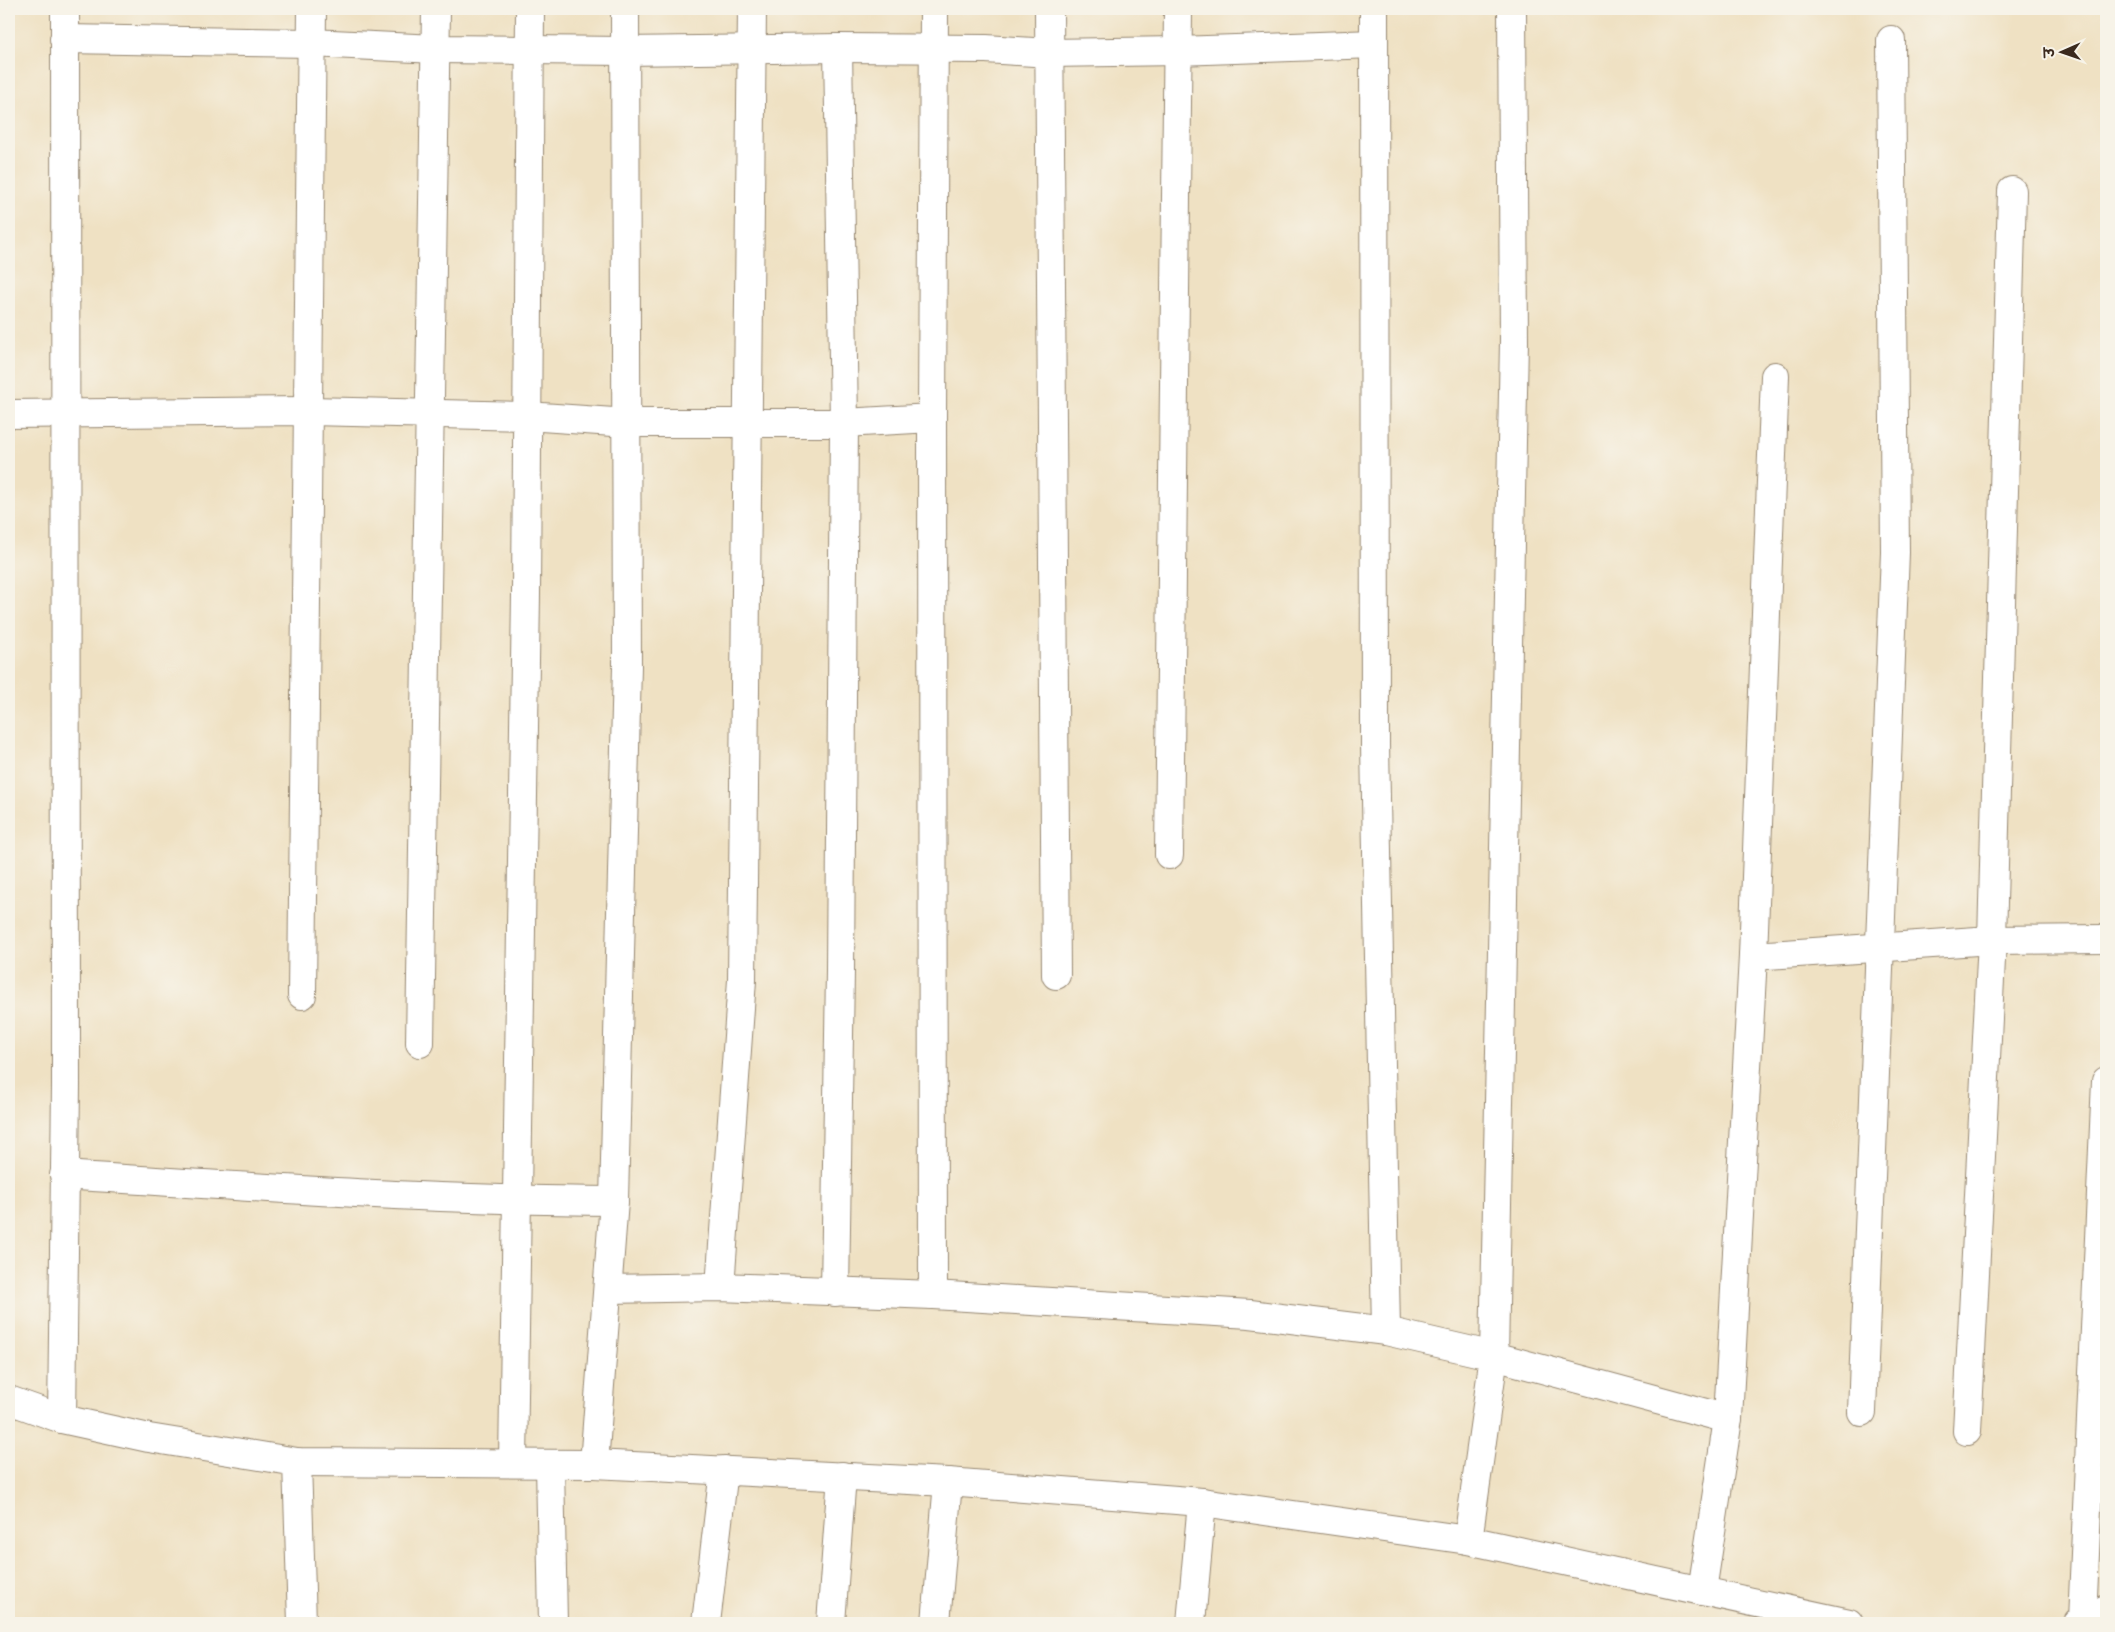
<svg xmlns="http://www.w3.org/2000/svg" width="2115" height="1632" viewBox="0 0 2115 1632" font-family="'Patrick Hand','Playpen Sans Deva',sans-serif">
	<style>
		.lines { fill: none; stroke-linecap: round; stroke-linejoin: round }
		.street-casing { stroke: #958670; stroke-width: 30 }
		.secondary-casing { stroke: #958670; stroke-width: 30 }
		.street { stroke: #fff; stroke-width: 28 }
		.secondary { stroke: #fff; stroke-width: 28 }
	</style>
	<rect width="100%" height="100%" fill="#f7f3e8"/>
	<filter id="ink" filterUnits="userSpaceOnUse"><feTurbulence type="fractalNoise" baseFrequency=".02" numOctaves="2"/><feDisplacementMap in="SourceGraphic" scale="10" xChannelSelector="R" yChannelSelector="G"/><feConvolveMatrix kernelMatrix="1 2 1 2 8 2 1 2 1" color-interpolation-filters="sRGB"/></filter>
	<filter id="wash" filterUnits="userSpaceOnUse"><feTurbulence type="fractalNoise" baseFrequency=".0096" numOctaves="4" result="noise"/><feDisplacementMap in="SourceGraphic" scale="20" xChannelSelector="R" yChannelSelector="G"/><feGaussianBlur stdDeviation="1.12" result="paint"/><feColorMatrix in="noise" values="0 0 0 0 0 0 0 0 0 0 0 0 0 0 0 0 0 1.4 0 .05"/><feComposite in="paint" operator="in"/></filter>
	<g filter="url(#wash)">
		<rect width="100%" height="100%" fill="#efe1c3"/>
	</g>
	<g filter="url(#ink)">
		<g class="lines">
			<!-- street casing -->
			<g class="street-casing">
				<g id="street">
					<polyline points="1049,9 1056,975"/>
					<polyline points="1374,9 1375,745 1386,1331"/>
					<polyline points="64,39 311,43 436,49 625,51 838,48 986,49 1049,53 1178,51 1374,44"/>
					<polyline points="9,414 309,411 527,416 628,423 844,423 932,418"/>
					<polyline points="1169,855 1178,9"/>
					<polyline points="1753,956 1992,940 2106,939"/>
					<polyline points="302,995 312,9"/>
					<polyline points="420,1043 436,9"/>
					<path d="M64 1175C247 1187 430 1200 614 1201"/>
					<polyline points="720,1287 742,980 752,9"/>
					<polyline points="608,1289 720,1287 933,1295 1250,1314 1386,1331 1494,1356 1728,1419"/>
					<polyline points="835,1292 840,971 844,423 838,48"/>
					<polyline points="933,1295 932,418 934,9"/>
					<polyline points="1862,1412 1895,552 1891,40"/>
					<polyline points="62,1419 66,1085 65,9"/>
					<polyline points="1967,1431 1992,940 2012,191"/>
					<polyline points="297,1462 302,1623"/>
					<polyline points="513,1463 526,594 530,9"/>
					<polyline points="550,1464 553,1623"/>
					<polyline points="594,1464 614,1201 627,666 625,9"/>
					<polyline points="1468,1540 1494,1356 1514,341 1512,9"/>
					<polyline points="1702,1591 1728,1419 1753,956 1775,376"/>
					<polyline points="2082,1621 2106,1081"/>
					<polyline points="706,1623 724,1470"/>
					<polyline points="831,1623 842,1476"/>
					<polyline points="936,1623 948,1482"/>
					<polyline points="1191,1623 1202,1502"/>
				</g>
			</g>
			<!-- secondary casing -->
			<g class="secondary-casing">
				<g id="secondary">
					<polyline points="9,1400 62,1419 149,1438 297,1462 594,1464 948,1482 1202,1502 1468,1540 1849,1623"/>
					<polyline points="2077,1623 2106,1610"/>
				</g>
			</g>
			<!-- street -->
			<use href="#street" class="street"/>
			<!-- secondary -->
			<use href="#secondary" class="secondary"/>
		</g>
	</g>
	<!-- margin -->
	<rect width="2115" height="1632" fill="none" stroke="#f7f3e8" stroke-width="30"/>
	<!-- north arrow -->
	<g transform="translate(2062 52) rotate(268)" stroke="#f7f3e8" stroke-width="4" paint-order="stroke">
	<path d="M0-4L9 19L0 12L-9 19Z" fill="#3b2a1e"/>
	<text y="-8" font-size="14" font-weight="bold" text-anchor="middle" fill="#3b2a1e">उ</text>
	</g>
</svg>
